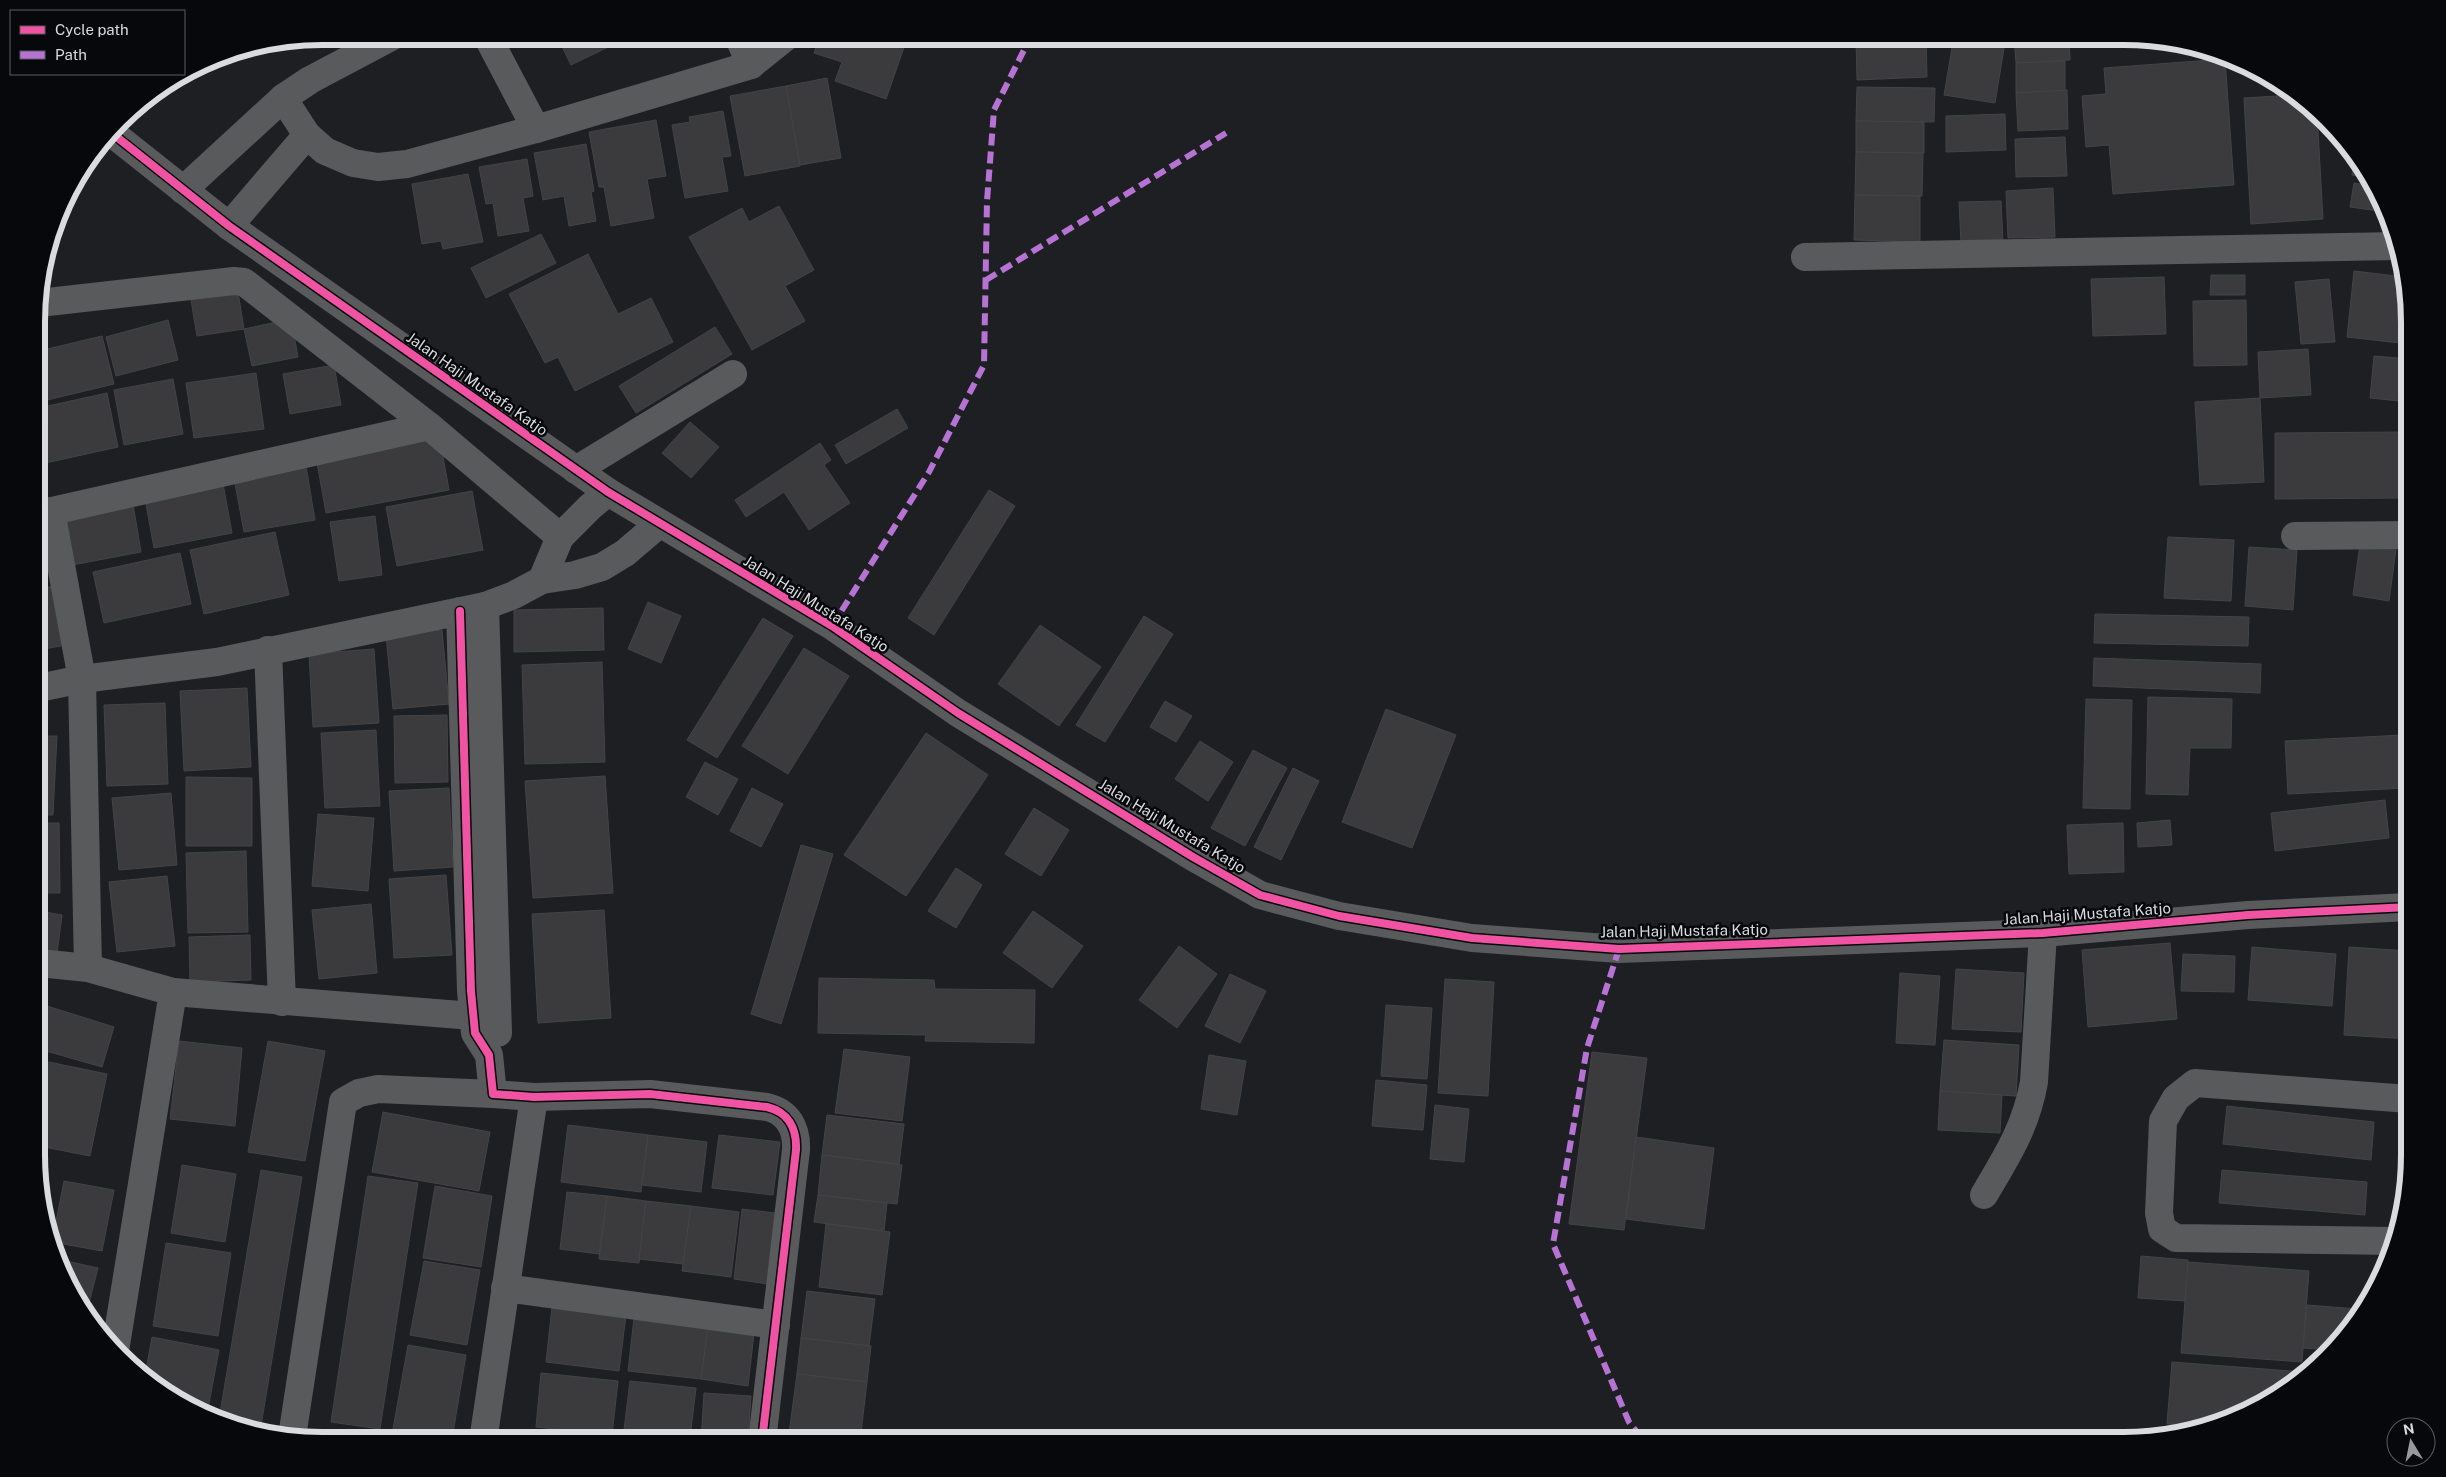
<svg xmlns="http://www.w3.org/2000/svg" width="2446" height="1477" viewBox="0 0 2446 1477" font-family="'Public Sans',sans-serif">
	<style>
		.building { fill: #3b3a3d; stroke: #444447 }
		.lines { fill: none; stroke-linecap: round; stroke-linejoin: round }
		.street { stroke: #595a5c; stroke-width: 28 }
		.quiet { stroke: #b673d3; stroke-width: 6; stroke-dasharray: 12 6; stroke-linecap: butt }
		.cycleway-casing { stroke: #07080b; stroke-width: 11 }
		.cycleway { stroke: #f153a3; stroke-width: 8 }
		.labels { text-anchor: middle; stroke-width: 5; stroke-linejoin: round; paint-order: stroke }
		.street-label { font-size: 15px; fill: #d9dbdf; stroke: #07080b }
		.rim { fill: none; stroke: #d9dbdf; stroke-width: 6 }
	</style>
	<rect width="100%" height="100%" fill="#1d1f23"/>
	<!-- building -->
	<g class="building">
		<polygon points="557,36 629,36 629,37 571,65"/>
		<polygon points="820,36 908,36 886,99 835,81 842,62 814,53"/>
		<rect x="1857" y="36" width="29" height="2"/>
		<polygon points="1954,36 2006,36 1995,103 1944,95"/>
		<polygon points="2014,36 2069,36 2070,60 2016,63"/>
		<polygon points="1926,37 1927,77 1857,80 1856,40"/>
		<polygon points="2225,59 2234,185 2113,194 2109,145 2086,147 2082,96 2106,94 2104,68"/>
		<polygon points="2065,61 2065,91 2016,93 2016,63"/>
		<polygon points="827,78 841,158 800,165 786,86"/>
		<polygon points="786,86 800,166 745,176 730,96"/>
		<polygon points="1857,87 1935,88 1934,122 1856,121"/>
		<polygon points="2067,90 2068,129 2018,131 2016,93"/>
		<polygon points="2293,95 2317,113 2323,219 2251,224 2244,98"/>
		<polygon points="723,111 731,156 722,157 728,191 685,198 672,125 690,122 689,117"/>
		<polygon points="2005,114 2006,150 1946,152 1946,116"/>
		<polygon points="656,120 666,176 647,179 654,218 611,226 604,187 599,187 589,132"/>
		<polygon points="1856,121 1924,122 1924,153 1856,152"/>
		<polygon points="2065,137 2067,176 2016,177 2015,139"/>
		<polygon points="586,144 594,191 591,192 596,221 569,226 564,196 543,200 534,153"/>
		<polygon points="1856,152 1923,153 1922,196 1855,195"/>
		<polygon points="2354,157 2370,177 2352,175"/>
		<polygon points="527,159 533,196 523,198 529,231 498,236 493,203 486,204 479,167"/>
		<polygon points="468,174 483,242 443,249 441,241 422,244 412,184"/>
		<polygon points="2354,183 2374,186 2386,212 2350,207"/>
		<polygon points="2053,188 2055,237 2008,238 2006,191"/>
		<polygon points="1855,195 1920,196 1920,242 1854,240"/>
		<polygon points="2001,201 2003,242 1961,244 1959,202"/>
		<polygon points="779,206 814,270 785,286 805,321 752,350 689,237 742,208 749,222"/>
		<polygon points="541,234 556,263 486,298 471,268"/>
		<polygon points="588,254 618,314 651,298 673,342 575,391 558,357 545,363 509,294"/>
		<polygon points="2354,271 2404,277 2409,303 2409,344 2347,337"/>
		<polygon points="2211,275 2245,275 2245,295 2210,295"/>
		<polygon points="2164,277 2166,334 2093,336 2091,279"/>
		<polygon points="2329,279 2335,342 2301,344 2295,282"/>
		<polygon points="237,286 244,329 197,336 190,294"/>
		<polygon points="2246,300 2247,365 2194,366 2193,301"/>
		<polygon points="291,319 298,357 252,366 244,329"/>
		<polygon points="168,320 178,360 116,376 106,337"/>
		<polygon points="715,327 732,354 636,413 619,386"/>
		<polygon points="102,336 114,384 39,402 39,351"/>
		<polygon points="2308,349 2311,395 2260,398 2258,352"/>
		<polygon points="2374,356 2409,359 2409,402 2370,398"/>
		<polygon points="334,365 341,405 290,414 283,374"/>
		<polygon points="256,373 264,429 194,438 186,383"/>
		<polygon points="173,379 183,434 124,445 114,390"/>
		<polygon points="107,393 118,447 41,464 39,452 39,408"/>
		<polygon points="2260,398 2264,482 2200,485 2195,402"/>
		<polygon points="897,409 908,428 846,464 835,445"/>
		<polygon points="690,422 719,447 691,478 662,453"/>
		<polygon points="2401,432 2401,498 2275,499 2275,433"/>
		<polygon points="439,434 449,490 326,513 316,457"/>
		<polygon points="820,443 831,460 824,465 850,503 809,530 784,492 746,517 735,500"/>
		<polygon points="305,460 315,520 244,532 233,473"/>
		<polygon points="222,478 232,533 154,548 144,493"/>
		<polygon points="989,490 1015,506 934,635 908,618"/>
		<polygon points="472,491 483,550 397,566 386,507"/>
		<polygon points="132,498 141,552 67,566 56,511"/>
		<polygon points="375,516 382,575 339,581 330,522"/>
		<polygon points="39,520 51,569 39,571"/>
		<polygon points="275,532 289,595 204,614 190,550"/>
		<polygon points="2168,537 2234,540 2231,601 2164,598"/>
		<polygon points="2361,537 2397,542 2389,601 2353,595"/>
		<polygon points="2406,537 2409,538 2409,588 2401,587"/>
		<polygon points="2249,547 2297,550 2293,610 2245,606"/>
		<polygon points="180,553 191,604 104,623 93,572"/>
		<polygon points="59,585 71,644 39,650 39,589"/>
		<polygon points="648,602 681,616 661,663 628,649"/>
		<polygon points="603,608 604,650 514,652 514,610"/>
		<polygon points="2095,614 2249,617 2248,646 2094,643"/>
		<polygon points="1144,616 1173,634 1105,742 1076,725"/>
		<polygon points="763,618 793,636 717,758 687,740"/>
		<polygon points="1040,625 1101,667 1059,726 998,684"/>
		<polygon points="442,630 449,704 393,709 386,635"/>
		<polygon points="2401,644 2409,644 2409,672 2402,672"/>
		<polygon points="804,648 849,676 788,774 742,746"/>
		<polygon points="374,649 379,723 313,727 309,654"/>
		<polygon points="2094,658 2261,664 2260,693 2093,686"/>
		<polygon points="602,662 605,762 525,764 522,665"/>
		<polygon points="247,688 251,767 184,771 180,691"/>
		<polygon points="2148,697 2232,699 2231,748 2190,748 2188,795 2146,794"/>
		<polygon points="2086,699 2132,700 2130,809 2083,808"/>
		<polygon points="1165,701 1192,716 1176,742 1150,727"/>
		<polygon points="165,703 168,784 107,786 104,705"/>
		<polygon points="1386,709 1456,735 1412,848 1342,822"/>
		<polygon points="447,715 448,782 395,783 394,716"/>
		<polygon points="376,730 380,806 325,808 321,733"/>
		<polygon points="926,733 988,775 906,896 844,855"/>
		<polygon points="2403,735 2406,788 2288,794 2285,741"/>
		<polygon points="39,736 57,736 53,815 39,815"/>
		<polygon points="1200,741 1233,762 1208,801 1175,779"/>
		<polygon points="1253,750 1287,768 1245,846 1211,828"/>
		<polygon points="705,762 738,779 718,815 686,797"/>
		<polygon points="1293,768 1319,781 1281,860 1254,847"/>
		<polygon points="605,776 613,893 533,898 525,781"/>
		<polygon points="186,777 252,778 252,846 186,846"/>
		<polygon points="449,788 453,867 394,871 389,791"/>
		<polygon points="752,788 783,804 761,847 730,831"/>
		<polygon points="171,793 177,865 119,870 112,798"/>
		<polygon points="2385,800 2389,838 2275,851 2271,813"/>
		<polygon points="1034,808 1069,830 1041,876 1005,854"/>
		<polygon points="318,814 374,818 368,891 312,886"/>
		<polygon points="2170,820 2172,845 2138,847 2137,823"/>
		<polygon points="39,823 59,823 60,893 39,893"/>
		<polygon points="2123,823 2124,872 2069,874 2067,825"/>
		<polygon points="801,845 833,854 781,1024 751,1014"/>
		<polygon points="246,851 248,932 188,933 186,853"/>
		<polygon points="956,868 982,885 956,928 928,911"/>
		<polygon points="446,875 452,955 394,958 389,879"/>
		<polygon points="167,876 175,946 117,952 109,882"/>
		<polygon points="371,904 377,973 319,979 312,910"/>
		<polygon points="604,910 611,1018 538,1023 532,914"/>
		<polygon points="39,911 62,915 57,953 39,950"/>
		<polygon points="1033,911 1083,946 1052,988 1003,953"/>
		<polygon points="250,935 251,980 190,982 189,937"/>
		<polygon points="2170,943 2177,1019 2088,1027 2082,950"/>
		<polygon points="1179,946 1217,974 1177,1028 1139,1000"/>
		<polygon points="2252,947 2336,954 2332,1006 2248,1000"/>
		<polygon points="2349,947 2409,951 2409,1039 2344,1035"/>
		<polygon points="2183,954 2235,956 2234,992 2181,991"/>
		<polygon points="1956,969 2024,973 2021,1032 1952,1029"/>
		<polygon points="1900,973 1940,976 1935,1045 1896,1043"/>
		<polygon points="1230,974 1266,991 1240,1043 1205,1026"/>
		<polygon points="819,978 934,980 935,989 1035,990 1034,1043 925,1041 926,1035 818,1033"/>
		<polygon points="1445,979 1494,982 1488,1096 1438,1093"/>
		<polygon points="1386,1005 1432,1008 1427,1079 1381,1076"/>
		<polygon points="47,1006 114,1027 102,1067 39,1049 39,1033"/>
		<polygon points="1944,1040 2019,1045 2016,1096 1940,1091"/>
		<polygon points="179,1041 242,1048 235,1126 170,1119"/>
		<polygon points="268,1041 325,1051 305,1161 248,1152"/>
		<polygon points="844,1049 910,1057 902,1121 835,1113"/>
		<polygon points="1592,1052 1647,1058 1624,1230 1569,1224"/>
		<polygon points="1209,1055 1246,1061 1237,1115 1201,1109"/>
		<polygon points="39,1060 107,1074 90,1156 39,1146"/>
		<polygon points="1376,1080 1427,1085 1423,1130 1372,1126"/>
		<polygon points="1940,1091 2002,1095 2000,1133 1938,1130"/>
		<polygon points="1435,1105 1469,1109 1464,1162 1430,1159"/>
		<polygon points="2227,1106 2374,1122 2371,1160 2223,1144"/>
		<polygon points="383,1112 490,1132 479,1191 372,1172"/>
		<polygon points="827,1115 904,1124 899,1164 822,1155"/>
		<polygon points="568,1125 648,1135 641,1192 561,1182"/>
		<polygon points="648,1135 707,1142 701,1192 642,1185"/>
		<polygon points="719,1135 780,1142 773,1195 712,1188"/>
		<polygon points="1636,1137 1714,1148 1704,1229 1626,1219"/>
		<polygon points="822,1155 902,1165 897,1204 818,1195"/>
		<polygon points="182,1165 236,1174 225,1242 171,1233"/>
		<polygon points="39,1166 48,1168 42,1207 39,1192"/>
		<polygon points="261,1170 302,1177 260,1432 248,1431 219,1419"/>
		<polygon points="2222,1170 2367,1182 2365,1215 2219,1203"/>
		<polygon points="368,1176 418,1183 380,1429 331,1422"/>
		<polygon points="64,1181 114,1190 102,1251 52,1242"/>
		<polygon points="435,1186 492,1196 481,1267 423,1258"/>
		<polygon points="567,1192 607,1196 599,1254 560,1249"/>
		<polygon points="818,1195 887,1203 884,1231 814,1222"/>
		<polygon points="607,1196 646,1201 639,1263 599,1259"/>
		<polygon points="646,1201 691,1206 683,1264 639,1259"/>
		<polygon points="691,1206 739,1212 731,1277 682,1271"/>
		<polygon points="742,1209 783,1214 774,1285 734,1279"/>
		<polygon points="826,1224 890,1232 882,1295 819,1287"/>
		<polygon points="166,1243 231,1253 218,1336 153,1326"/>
		<polygon points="2141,1256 2188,1260 2185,1301 2138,1298"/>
		<polygon points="57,1259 98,1268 86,1315 84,1313"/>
		<polygon points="424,1261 480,1270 467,1345 410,1335"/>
		<polygon points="2188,1262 2309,1271 2302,1362 2181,1353"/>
		<polygon points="807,1291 875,1299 869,1346 801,1338"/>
		<polygon points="2307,1305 2358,1309 2357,1316 2332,1350 2303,1348"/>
		<polygon points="552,1307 626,1315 619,1371 546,1362"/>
		<polygon points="634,1318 708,1327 701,1379 628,1371"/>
		<polygon points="708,1327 754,1333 748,1386 701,1379"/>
		<polygon points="152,1337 219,1350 207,1414 179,1402 145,1376"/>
		<polygon points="801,1338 871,1346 867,1382 797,1374"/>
		<polygon points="408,1345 466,1355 452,1439 393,1429"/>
		<polygon points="2172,1362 2304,1372 2304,1374 2267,1402 2215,1426 2167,1424"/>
		<polygon points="541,1373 618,1381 612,1435 536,1427"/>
		<polygon points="797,1374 867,1382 860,1441 788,1441"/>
		<polygon points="630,1381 696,1388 690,1438 624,1430"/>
		<polygon points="704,1393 751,1396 748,1441 701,1441"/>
	</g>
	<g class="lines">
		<!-- street -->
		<g class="street">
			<polyline points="487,36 536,129"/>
			<polyline points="738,36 751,65 787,36"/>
			<polyline points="283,98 307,135 325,151 353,163 378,167 407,164 536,129 751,65"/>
			<polyline points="113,134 229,226 608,492 832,626 958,713 1193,857 1260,895 1339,916 1472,938 1619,949 2043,933 2248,915 2409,907"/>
			<polyline points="183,190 283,98 310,80 393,36"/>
			<polyline points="229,226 307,135"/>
			<polyline points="1805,257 2398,246"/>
			<polyline points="39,303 234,281 244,282 429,426 560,537"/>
			<polyline points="576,470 733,374"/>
			<polyline points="51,511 82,679 88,968"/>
			<polyline points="39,514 429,426"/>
			<polyline points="2295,536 2409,535"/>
			<polyline points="542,580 560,537 590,507 608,492"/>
			<polyline points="485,606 498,1033"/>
			<path d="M460 611 471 991 475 1033 489 1055 493 1094 534 1097 650 1094 767 1107C788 1112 797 1128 796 1150L762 1441"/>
			<polyline points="268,650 282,1002"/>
			<polyline points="39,688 82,679 217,662 485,606 514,595 542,580 575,575 602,567 625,553 659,524"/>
			<polyline points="39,963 88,968 173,992 473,1016 497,1015"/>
			<path d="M1984 1195C2007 1156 2026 1127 2034 1082L2043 933"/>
			<polyline points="2395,1241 2176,1238 2162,1229 2159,1213 2163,1121 2176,1098 2195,1083 2409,1099"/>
			<polyline points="505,1288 776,1325"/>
			<polyline points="115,1351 173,992"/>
			<polyline points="292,1437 343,1102 359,1093 378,1089 493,1094"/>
			<polyline points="483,1441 534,1097"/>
		</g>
		<!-- quiet -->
		<g class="quiet">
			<polyline points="986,280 1226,133"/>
			<polyline points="832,626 929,472 984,365 987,201 994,110 1031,36"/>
			<polyline points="1619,949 1587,1048 1553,1244 1629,1422 1643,1440"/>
		</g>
		<!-- cycleway casing -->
		<g class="cycleway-casing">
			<g id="cycleway">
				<polyline points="113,134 229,226 608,492 832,626 958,713 1193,857 1260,895 1339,916 1472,938 1619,949 2043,933 2248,915 2409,907"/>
				<path d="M460 611 471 991 475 1033 489 1055 493 1094 534 1097 650 1094 767 1107C788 1112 797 1128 796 1150L762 1441"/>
			</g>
		</g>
		<!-- cycleway -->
		<use href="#cycleway" class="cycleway"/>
	</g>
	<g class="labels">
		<!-- street labels -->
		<g class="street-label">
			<text transform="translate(477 384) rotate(35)" y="5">Jalan Haji Mustafa Katjo</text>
			<text transform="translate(816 604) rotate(32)" y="5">Jalan Haji Mustafa Katjo</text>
			<text transform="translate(1172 826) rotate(31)" y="5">Jalan Haji Mustafa Katjo</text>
			<text transform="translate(2087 914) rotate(-4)" y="5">Jalan Haji Mustafa Katjo</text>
			<text transform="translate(1684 931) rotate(-1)" y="5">Jalan Haji Mustafa Katjo</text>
		</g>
	</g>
	<!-- crop -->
	<path d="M0 0H2446V1477H0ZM322 45H2124A277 277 0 0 1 2401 322V1155A277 277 0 0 1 2124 1432H322A277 277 0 0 1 45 1155V322A277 277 0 0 1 322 45Z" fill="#07080b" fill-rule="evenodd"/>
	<path class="rim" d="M322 45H2124A277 277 0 0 1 2401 322V1155A277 277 0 0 1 2124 1432H322A277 277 0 0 1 45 1155V322A277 277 0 0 1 322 45Z"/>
	<!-- legend -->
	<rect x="10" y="10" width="175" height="65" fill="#07080b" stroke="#5b5c60"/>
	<rect x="20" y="26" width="25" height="8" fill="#f153a3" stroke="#5b5c60"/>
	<text x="55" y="35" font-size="15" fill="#d9dbdf">Cycle path</text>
	<rect x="20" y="51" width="25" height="8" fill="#b673d3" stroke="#5b5c60"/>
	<text x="55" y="60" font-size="15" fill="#d9dbdf">Path</text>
	<!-- north arrow -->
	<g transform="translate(2411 1442) rotate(350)"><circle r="24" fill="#07080b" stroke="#5b5c60"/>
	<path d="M0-4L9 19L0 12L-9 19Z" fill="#97999d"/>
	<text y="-8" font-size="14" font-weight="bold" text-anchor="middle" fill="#d9dbdf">N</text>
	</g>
</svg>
